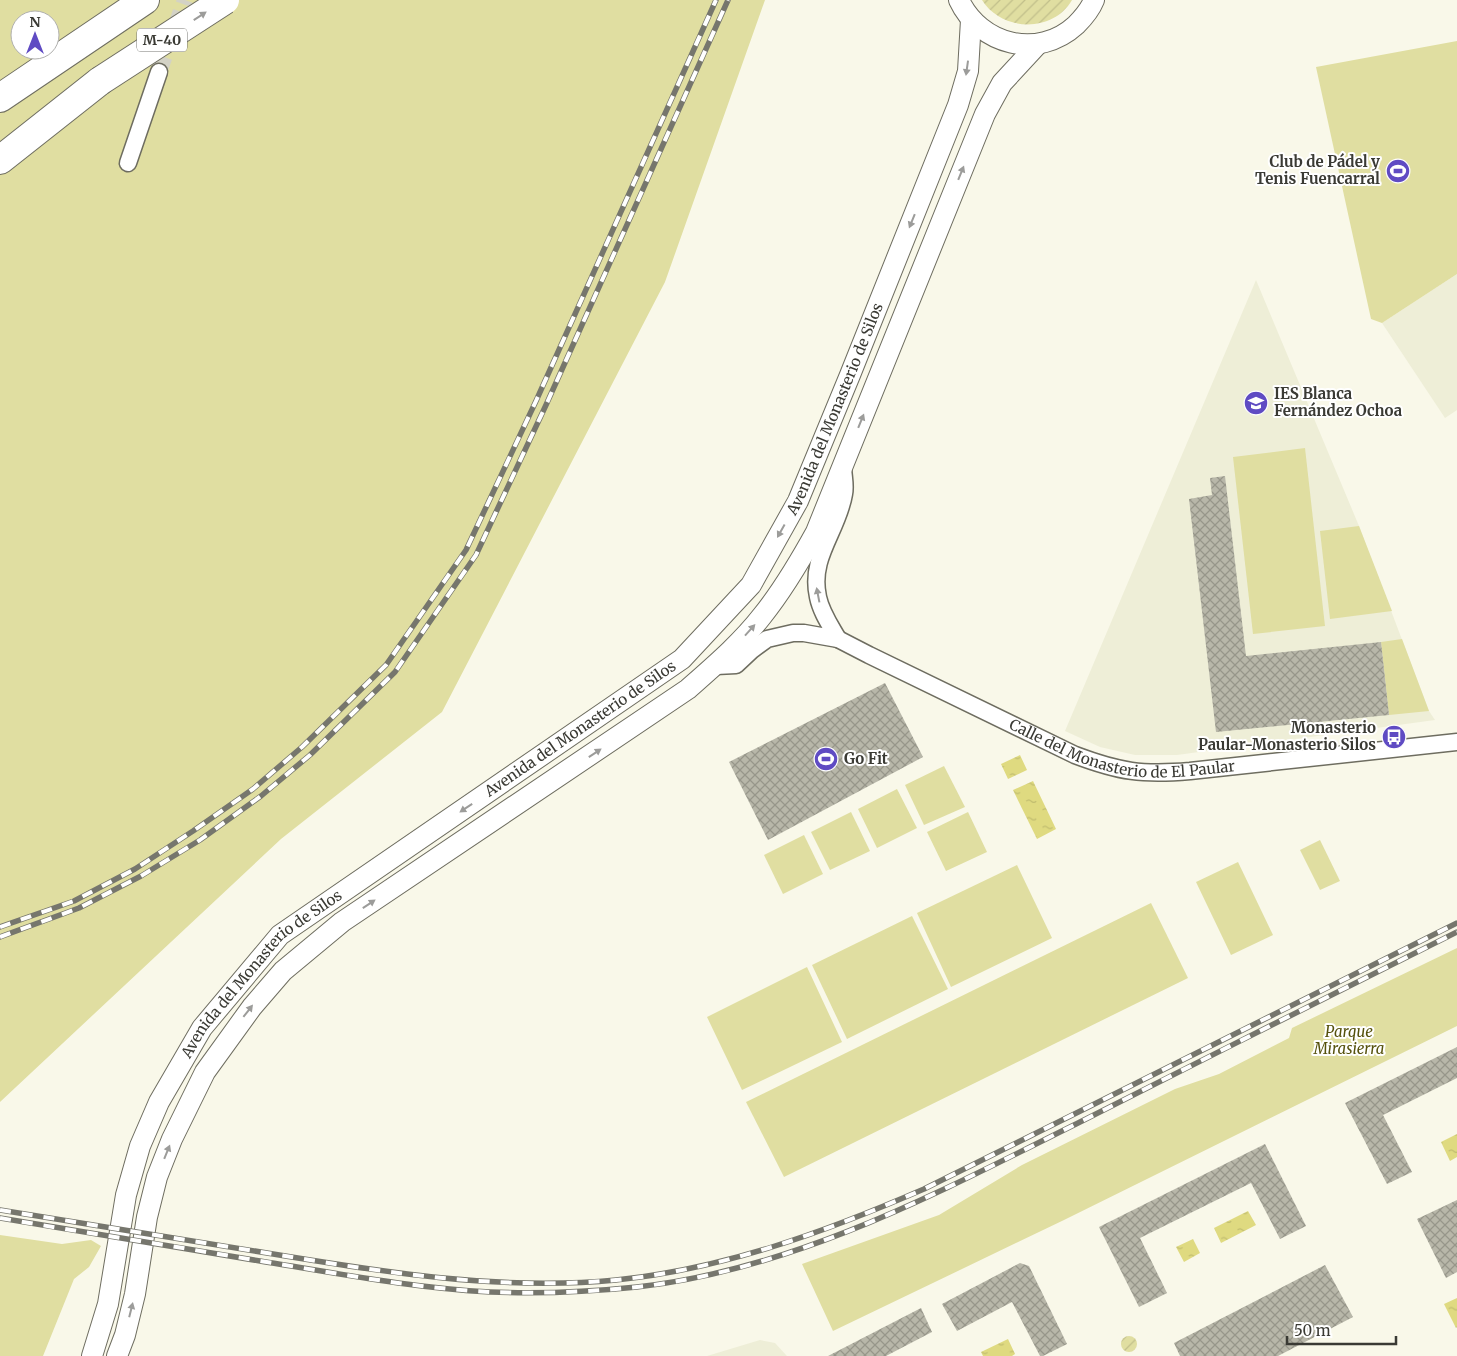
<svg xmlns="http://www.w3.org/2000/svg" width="1457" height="1356" viewBox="0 0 1457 1356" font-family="Merriweather,serif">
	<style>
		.built { fill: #eeeed7 }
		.green { fill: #e0dea1; fill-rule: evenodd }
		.garden { fill: url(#garden-furrows) }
		.water { fill: url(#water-ripples) }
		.building { fill: url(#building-cross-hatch) }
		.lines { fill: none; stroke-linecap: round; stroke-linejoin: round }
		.minor-tunnel { stroke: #d3d2c5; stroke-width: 16; stroke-dasharray: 16 8; stroke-linecap: butt }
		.minor-casing { stroke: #6e6d60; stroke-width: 19 }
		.tertiary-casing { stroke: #6e6d60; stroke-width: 22 }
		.motorway-casing { stroke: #6e6d60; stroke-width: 30 }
		.minor { stroke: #fff; stroke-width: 16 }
		.tertiary { stroke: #fff; stroke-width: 20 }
		.motorway { stroke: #fff; stroke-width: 28 }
		.rail-casing { stroke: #76766d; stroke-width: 5.5 }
		.rail { stroke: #fff; stroke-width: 4; stroke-dasharray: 11; stroke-linecap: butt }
		.motorway-bridge-casing { stroke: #6e6d60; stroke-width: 30; stroke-linecap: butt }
		.motorway-bridge { stroke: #fff; stroke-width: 28 }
		.oneway { fill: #9c9c9a }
		.labels { text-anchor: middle; stroke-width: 4; stroke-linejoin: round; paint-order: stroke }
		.shield { fill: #fff; stroke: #757571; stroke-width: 1 }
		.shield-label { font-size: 14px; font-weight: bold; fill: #3a3a34 }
		.poi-label { font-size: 15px; font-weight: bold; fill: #3a3a34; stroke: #fff; text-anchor: end }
		.street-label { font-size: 15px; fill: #3a3a34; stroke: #fff }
		.park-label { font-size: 15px; font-style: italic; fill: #55510c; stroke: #fff }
	</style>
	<defs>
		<pattern id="garden-furrows" width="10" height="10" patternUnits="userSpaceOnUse" patternTransform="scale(1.25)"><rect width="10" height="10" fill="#e0dea1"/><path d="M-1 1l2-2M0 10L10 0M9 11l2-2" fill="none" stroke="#c1bf8b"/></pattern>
		<pattern id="water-ripples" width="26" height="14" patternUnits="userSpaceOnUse" patternTransform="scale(1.25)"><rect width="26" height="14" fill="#dfda80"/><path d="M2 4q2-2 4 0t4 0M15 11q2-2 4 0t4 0" fill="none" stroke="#c0bc6f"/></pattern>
		<pattern id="building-cross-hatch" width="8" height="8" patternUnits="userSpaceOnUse" patternTransform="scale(1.25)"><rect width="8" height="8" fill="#b8b7a9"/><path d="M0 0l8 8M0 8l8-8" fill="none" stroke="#97968a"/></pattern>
	</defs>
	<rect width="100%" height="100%" fill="#f9f8e9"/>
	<!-- built -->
	<g class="built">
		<polygon points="1457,274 1457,410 1445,418 1382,323"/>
		<polygon points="1256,280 1359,526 1429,711 1435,720 1177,755 1135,755 1100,747 1065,731"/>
		<polygon points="760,1340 775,1343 787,1356 707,1356"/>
	</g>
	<!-- green -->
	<g class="green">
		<path d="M0 0H765L665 282 442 712 281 839 0 1102ZM20 20H50V50H20Z"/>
		<polygon points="1457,41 1457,274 1382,323 1371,319 1316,67"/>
		<polygon points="1305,448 1325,626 1253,634 1233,457"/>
		<polygon points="1359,526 1392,611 1330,619 1320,531"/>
		<polygon points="1402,639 1429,711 1389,715 1381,642"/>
		<polygon points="944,766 965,807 924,825 905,785"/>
		<polygon points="897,789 917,828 877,848 858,809"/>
		<polygon points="851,812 870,851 830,870 811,832"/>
		<polygon points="968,812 987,852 946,871 927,832"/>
		<polygon points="804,835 823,874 783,894 764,855"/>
		<polygon points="1320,840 1340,881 1320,890 1300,850"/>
		<polygon points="1238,862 1273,935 1231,955 1196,882"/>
		<polygon points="1017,865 1052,938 951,987 917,913"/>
		<polygon points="1151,903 1188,978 784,1177 746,1102"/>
		<polygon points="912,916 948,989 847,1039 812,965"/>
		<polygon points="1457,948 1457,1026 1064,1220 833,1331 802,1264 939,1215 1022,1165 1175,1089 1219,1074 1289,1038 1292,1028"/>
		<polygon points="807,967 842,1042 742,1090 707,1017"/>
		<polygon points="0,1235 62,1244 91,1240 101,1246 89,1267 74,1279 43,1356 0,1356"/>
	</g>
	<!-- garden -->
	<g class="garden">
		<path d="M982 0H1072C1053 33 1002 32 982 0Z"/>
		<circle cx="1129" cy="1344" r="8"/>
	</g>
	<!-- water -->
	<g class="water">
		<polygon points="1020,755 1027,770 1008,779 1001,764"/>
		<polygon points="1033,781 1056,829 1037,839 1013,790"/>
		<polygon points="1457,1134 1457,1157 1450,1161 1441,1142"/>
		<polygon points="1248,1211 1256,1225 1221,1243 1214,1228"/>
		<polygon points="1193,1239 1200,1253 1184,1262 1176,1247"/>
		<polygon points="1457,1298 1457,1327 1456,1328 1444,1304"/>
		<polygon points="1008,1339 1015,1354 1012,1356 983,1356 981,1352"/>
	</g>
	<!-- building -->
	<g class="building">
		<polygon points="1225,476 1246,656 1381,642 1389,715 1216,732 1189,499 1212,495 1210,478"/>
		<polygon points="885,683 923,757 768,840 729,762"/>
		<polygon points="1457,1047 1457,1078 1383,1115 1412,1172 1387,1184 1345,1103"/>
		<polygon points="1265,1144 1306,1226 1280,1239 1251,1183 1140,1238 1167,1293 1139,1307 1099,1227"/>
		<polygon points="1457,1200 1457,1272 1446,1278 1417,1219"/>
		<polygon points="1020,1263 1029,1266 1067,1344 1043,1356 1040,1356 1012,1302 957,1331 942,1304"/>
		<polygon points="1325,1265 1353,1317 1278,1356 1180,1356 1174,1343"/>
		<polygon points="921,1308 932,1332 886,1356 828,1356"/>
	</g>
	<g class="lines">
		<!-- minor-tunnel -->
		<polyline class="minor-tunnel" points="159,72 185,0"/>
		<!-- minor casing -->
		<g class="minor-casing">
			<g id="minor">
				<polyline points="128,163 159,72"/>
				<path d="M838 639C830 625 821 612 818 597 809 557 838 531 844 494 846 485 843 475 843 466"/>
				<path id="s1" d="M716 666 736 665 752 650 767 639 793 633H804L838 639 869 655 1075 755C1120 772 1142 775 1190 771L1457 742"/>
			</g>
		</g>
		<!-- tertiary casing -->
		<g class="tertiary-casing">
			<g id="tertiary">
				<path d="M959 0C980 45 1038 60 1076 25 1083 18 1090 10 1094 0"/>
				<path id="s2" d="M92 1356 108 1304 126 1195 140 1146 159 1102 202 1028 280 935 682 659 751 585 798 501 850 375 958 105 968 71 971 20"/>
				<path d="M117 1356 125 1335 135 1294 147 1217 157 1177 172 1139 205 1072 252 1007 283 971 342 922 688 689C714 666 741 643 762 616 783 590 800 561 816 532L985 114 1002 83 1038 44"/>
			</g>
		</g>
		<!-- motorway casing -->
		<g class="motorway-casing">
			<g id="motorway">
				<polyline points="0,98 145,0"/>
				<polyline points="0,160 100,81"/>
			</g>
		</g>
		<!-- minor -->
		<use href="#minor" class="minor"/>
		<!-- tertiary -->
		<use href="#tertiary" class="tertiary"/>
		<!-- motorway -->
		<use href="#motorway" class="motorway"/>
		<!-- rail casing -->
		<g class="rail-casing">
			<g id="rail">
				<polyline points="0,927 74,901 135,869 193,831 253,789 302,747 386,665 466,550 536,401 716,0"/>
				<polyline points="0,937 79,908 141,876 200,840 261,796 310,755 395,672 476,555 546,405 728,0"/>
				<path d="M0 1210C89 1224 178 1239 267 1253 382 1272 499 1291 616 1280 724 1269 825 1232 924 1189L1457 923"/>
				<path d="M0 1218C87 1233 173 1246 260 1261 336 1273 412 1288 490 1292 538 1294 588 1292 637 1287 798 1269 941 1191 1084 1120 1208 1057 1333 994 1457 932"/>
			</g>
		</g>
		<!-- rail -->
		<use href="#rail" class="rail"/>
		<!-- motorway-bridge casing -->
		<g class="motorway-bridge-casing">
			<polyline id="motorway-bridge" points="100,81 225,0"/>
		</g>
		<!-- motorway-bridge -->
		<use href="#motorway-bridge" class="motorway-bridge"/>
	</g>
	<!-- one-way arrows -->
	<defs><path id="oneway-solid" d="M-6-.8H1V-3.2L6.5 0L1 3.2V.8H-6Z" transform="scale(1.25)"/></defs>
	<g class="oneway">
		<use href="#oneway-solid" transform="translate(200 16) rotate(-33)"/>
		<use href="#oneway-solid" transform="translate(967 68) rotate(98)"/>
		<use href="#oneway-solid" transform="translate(961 173) rotate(-68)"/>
		<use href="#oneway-solid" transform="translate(912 221) rotate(112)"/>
		<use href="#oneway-solid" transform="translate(861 421) rotate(-68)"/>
		<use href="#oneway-solid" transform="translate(781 531) rotate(119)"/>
		<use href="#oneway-solid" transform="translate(818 595) rotate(-101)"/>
		<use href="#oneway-solid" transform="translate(750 630) rotate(-48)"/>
		<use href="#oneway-solid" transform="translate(595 753) rotate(-34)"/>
		<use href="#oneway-solid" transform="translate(466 808) rotate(146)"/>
		<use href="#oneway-solid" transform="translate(369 904) rotate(-34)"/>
		<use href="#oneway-solid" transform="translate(248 1011) rotate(-52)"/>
		<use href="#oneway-solid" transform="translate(167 1152) rotate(-68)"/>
		<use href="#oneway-solid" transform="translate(131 1310) rotate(-76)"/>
	</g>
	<!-- icons -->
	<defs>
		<g id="stadium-disc" transform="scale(1.25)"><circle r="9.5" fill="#5f4bc3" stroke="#fff"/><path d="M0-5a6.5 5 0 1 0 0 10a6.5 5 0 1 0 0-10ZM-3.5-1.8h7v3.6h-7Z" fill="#fff"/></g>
		<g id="school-disc" transform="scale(1.25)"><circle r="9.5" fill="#5f4bc3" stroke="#fff"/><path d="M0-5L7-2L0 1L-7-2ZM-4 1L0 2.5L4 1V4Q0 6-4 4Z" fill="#fff"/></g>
		<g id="bus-disc" transform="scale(1.25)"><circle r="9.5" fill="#5f4bc3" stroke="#fff"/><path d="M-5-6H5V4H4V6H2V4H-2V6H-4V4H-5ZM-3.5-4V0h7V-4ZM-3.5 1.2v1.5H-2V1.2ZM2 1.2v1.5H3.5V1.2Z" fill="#fff"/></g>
	</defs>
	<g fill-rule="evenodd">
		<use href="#stadium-disc" x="1398" y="171"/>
		<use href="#school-disc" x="1256" y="403"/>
		<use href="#bus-disc" x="1394" y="737"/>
		<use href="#stadium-disc" x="826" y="759"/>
	</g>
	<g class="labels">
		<!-- shield labels -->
		<rect class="shield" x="137" y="28.5" width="50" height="23" rx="4"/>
		<g class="shield-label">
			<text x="162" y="45">M-40</text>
		</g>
		<!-- poi labels -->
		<g class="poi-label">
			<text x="1380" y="167">Club de Pádel y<tspan x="1380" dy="17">Tenis Fuencarral</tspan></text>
			<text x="1274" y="399" text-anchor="start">IES Blanca<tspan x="1274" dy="17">Fernández Ochoa</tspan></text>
			<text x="1376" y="733">Monasterio<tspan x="1376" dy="17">Paular-Monasterio Silos</tspan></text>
			<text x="844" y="764" text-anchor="start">Go Fit</text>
		</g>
		<!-- street labels -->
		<g class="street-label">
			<text dy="5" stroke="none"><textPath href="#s2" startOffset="1255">Avenida del Monasterio de Silos</textPath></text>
			<text dy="5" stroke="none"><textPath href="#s2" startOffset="835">Avenida del Monasterio de Silos</textPath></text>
			<text dy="5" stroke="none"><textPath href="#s1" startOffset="442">Calle del Monasterio de El Paular</textPath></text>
			<text dy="5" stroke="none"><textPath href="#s2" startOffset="430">Avenida del Monasterio de Silos</textPath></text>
		</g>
		<!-- park labels -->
		<g class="park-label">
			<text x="1349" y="1037">Parque<tspan x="1349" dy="17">Mirasierra</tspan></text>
		</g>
	</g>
	<!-- north arrow -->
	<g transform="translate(35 35)"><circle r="24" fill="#ffffff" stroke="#b0b0ae"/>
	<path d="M0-4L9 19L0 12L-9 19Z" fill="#5f4bc3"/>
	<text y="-8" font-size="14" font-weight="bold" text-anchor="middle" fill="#3a3a34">N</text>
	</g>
	<!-- scale -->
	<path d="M1287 1336v8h109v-8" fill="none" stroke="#3a3a34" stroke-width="2.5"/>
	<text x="1294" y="1336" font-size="15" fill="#3a3a34" stroke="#ffffff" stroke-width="4" paint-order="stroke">50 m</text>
</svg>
